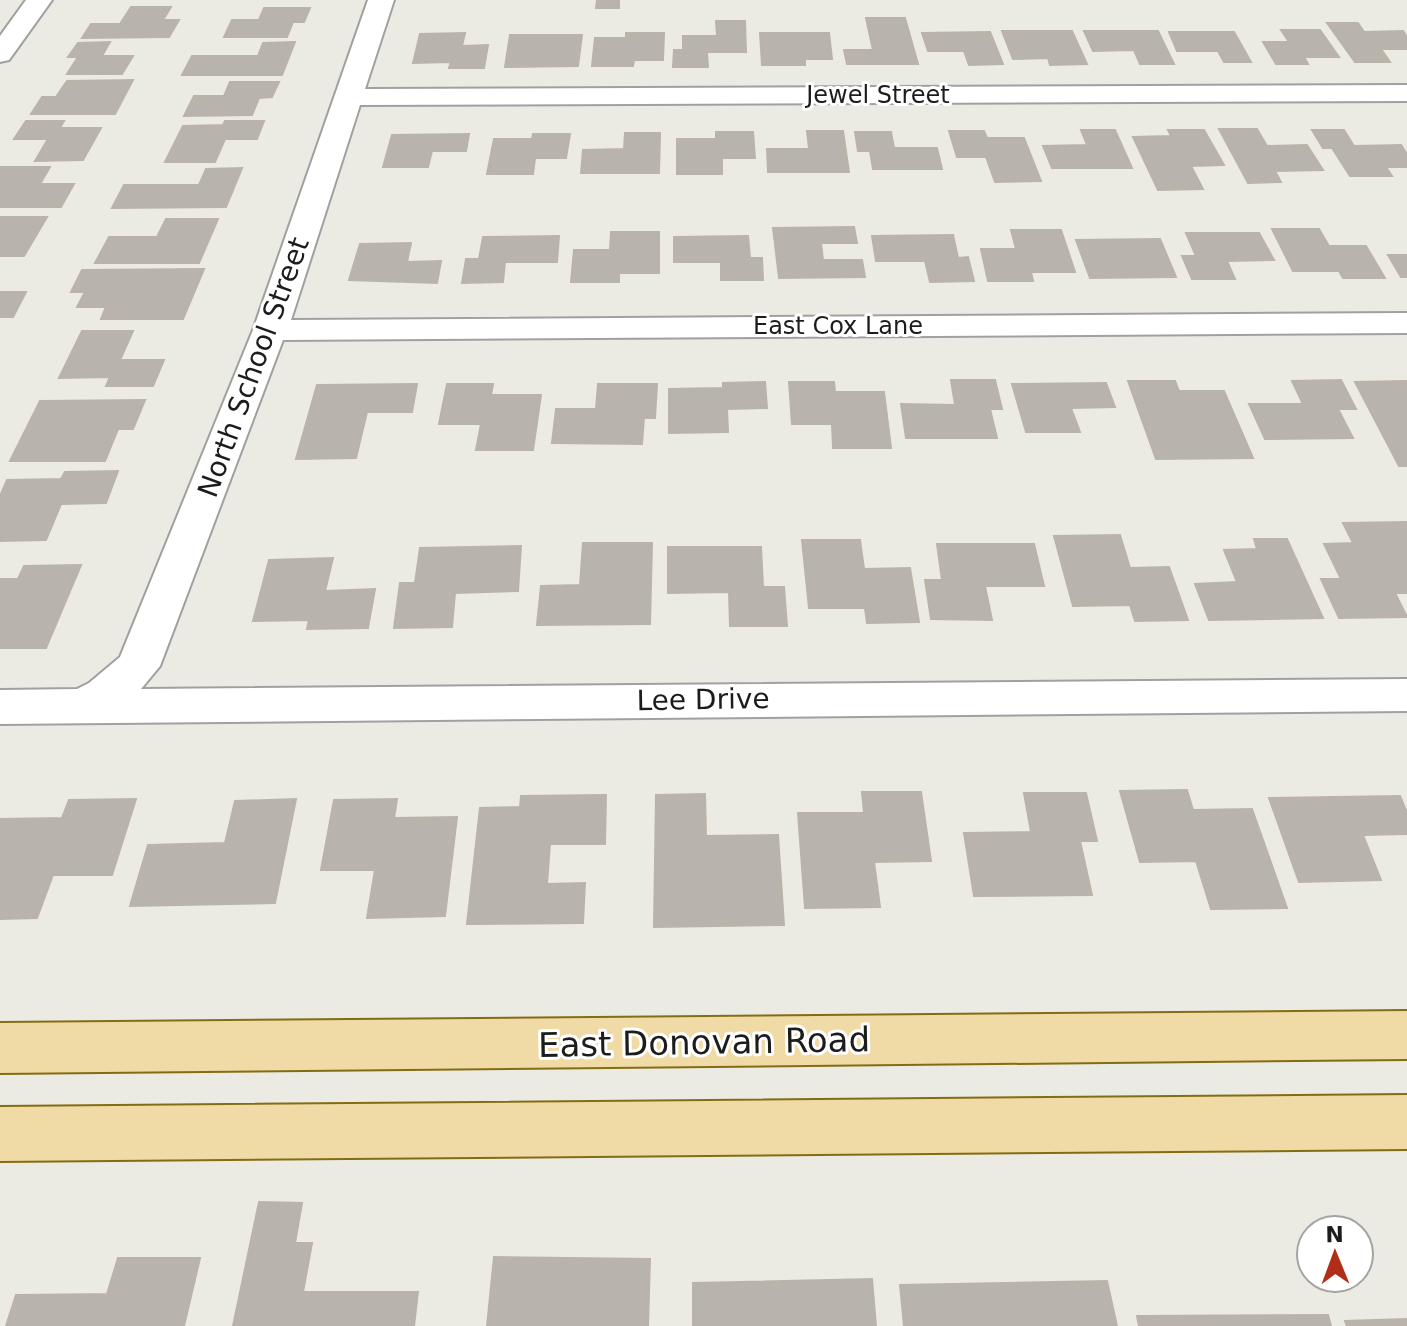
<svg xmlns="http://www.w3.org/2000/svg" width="1407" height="1326" viewBox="0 0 1407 1326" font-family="'DejaVu Sans',sans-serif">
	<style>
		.building { fill: #b9b3ad; stroke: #bcb3a8; stroke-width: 2 }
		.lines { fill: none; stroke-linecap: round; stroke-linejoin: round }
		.minor-casing { stroke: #a0a0a0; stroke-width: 4 }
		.major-casing { stroke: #836d12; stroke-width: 4 }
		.minor { fill: #fff; fill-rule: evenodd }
		.major { fill: #f0daa5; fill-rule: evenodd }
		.labels { text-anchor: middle; stroke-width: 6; stroke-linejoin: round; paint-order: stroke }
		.far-street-label { font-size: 24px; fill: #1c1c1c; stroke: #fff }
		.street-label { font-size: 28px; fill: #1c1c1c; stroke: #fff }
		.near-street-label { font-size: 34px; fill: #1c1c1c; stroke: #fff }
	</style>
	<rect width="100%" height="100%" fill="#ecebe3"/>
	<!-- building -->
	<g class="building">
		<polygon points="597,0 619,0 619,8 596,8"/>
		<polygon points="131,7 171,7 163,20 179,20 169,37 82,38 91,24 120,24"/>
		<polygon points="264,8 310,8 304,22 293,22 287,37 224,37 232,20 259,20"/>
		<polygon points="866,18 905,18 918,64 847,64 844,50 873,50"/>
		<polygon points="716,21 745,21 746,52 707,52 708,67 673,67 674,50 683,50 683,36 717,36"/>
		<polygon points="1327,23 1358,23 1364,32 1403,31 1407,37 1407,49 1381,49 1390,62 1355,62"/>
		<polygon points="1281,30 1320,30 1339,57 1304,57 1308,64 1276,64 1263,42 1289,42"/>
		<polygon points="1002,31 1072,31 1087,64 1050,65 1048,58 1013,59"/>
		<polygon points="1084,31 1158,31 1174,64 1140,64 1134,50 1093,51"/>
		<polygon points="990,32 1003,64 969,65 964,51 928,51 922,33"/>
		<polygon points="1169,32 1234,32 1251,62 1224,62 1218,51 1177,51"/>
		<polygon points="465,33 462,46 488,45 484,68 449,68 451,62 413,63 420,34"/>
		<polygon points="626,33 664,33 663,60 634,60 633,66 592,66 595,38 626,38"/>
		<polygon points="760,33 829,33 832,59 805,59 805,65 762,65"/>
		<polygon points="510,35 582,35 578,66 505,67"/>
		<polygon points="110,42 102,56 133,56 122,74 67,74 78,57 68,57 78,43"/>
		<polygon points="295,42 282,75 182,75 192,56 258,56 263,43"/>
		<polygon points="133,80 115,114 31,114 42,97 56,97 67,81"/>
		<polygon points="230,82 279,82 272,97 259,98 252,115 184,116 194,96 224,96"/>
		<polygon points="26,121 64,121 60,128 101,128 83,160 35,161 48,139 14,139"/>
		<polygon points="225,121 264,121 257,139 225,139 215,162 165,162 183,126 223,125"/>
		<polygon points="1219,129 1257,129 1267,146 1307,145 1323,170 1275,171 1281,182 1248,183"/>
		<polygon points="1081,130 1115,130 1132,168 1052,168 1043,146 1087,145"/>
		<polygon points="1168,130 1204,130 1224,165 1191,166 1203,189 1158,190 1133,137 1171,136"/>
		<polygon points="1312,130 1344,130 1354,146 1401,145 1407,154 1407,167 1386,167 1392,176 1350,176 1332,148 1323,148"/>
		<polygon points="807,131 843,131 849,172 768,172 767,149 809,149"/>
		<polygon points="949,131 984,131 987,138 1024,138 1041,181 995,182 986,157 957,157"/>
		<polygon points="716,132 753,132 755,158 722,158 722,174 677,174 677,139 716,139"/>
		<polygon points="855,132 891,132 894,148 937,148 942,169 873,169 870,151 858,151"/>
		<polygon points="625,133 660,133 659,173 581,173 583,150 624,149"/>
		<polygon points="469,134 466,151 432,151 428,167 383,167 392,135"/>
		<polygon points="533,134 570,134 566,158 535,158 533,174 487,174 494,139 532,139"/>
		<polygon points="0,167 50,167 40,184 74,184 61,207 0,207"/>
		<polygon points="242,168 226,207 112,208 124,185 199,185 206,169"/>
		<polygon points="0,217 47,217 24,256 0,256"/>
		<polygon points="166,219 218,219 199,263 95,263 109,237 157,237"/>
		<polygon points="854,227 857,243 821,243 823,260 862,260 865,277 779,278 773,228"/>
		<polygon points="1272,229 1319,229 1329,246 1366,246 1385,278 1343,278 1339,271 1293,271"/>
		<polygon points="1011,230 1061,230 1075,272 1031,272 1033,281 988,281 981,249 1016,249"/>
		<polygon points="611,232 659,232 659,273 619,273 619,282 571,282 574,250 610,250"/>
		<polygon points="1186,233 1259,233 1274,260 1227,261 1235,279 1192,279 1182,256 1196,256"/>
		<polygon points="953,235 958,258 968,257 974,281 930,282 925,261 876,261 872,236"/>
		<polygon points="559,236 557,262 505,262 503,282 462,283 466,259 479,259 483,237"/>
		<polygon points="748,236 750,258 762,258 763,280 721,280 721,262 674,262 674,237"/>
		<polygon points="1160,239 1176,277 1090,278 1076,240"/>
		<polygon points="411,243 407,262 441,261 437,283 349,280 360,244"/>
		<polygon points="1388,255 1407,255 1407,277 1401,277"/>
		<polygon points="204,269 183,319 101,319 106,307 77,307 85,292 71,292 82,270"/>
		<polygon points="0,292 26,292 13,317 0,317"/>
		<polygon points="82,331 133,331 120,360 164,360 153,386 106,386 110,377 59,378"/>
		<polygon points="951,380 995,380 1002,409 990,409 997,438 906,438 901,404 955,405"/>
		<polygon points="1341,380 1356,409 1338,409 1353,438 1265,439 1249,404 1303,404 1292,381"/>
		<polygon points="1128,381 1175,381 1179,391 1224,391 1253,458 1156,459"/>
		<polygon points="1407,381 1407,466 1399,466 1355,382"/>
		<polygon points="765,382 767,408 727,409 728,432 669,433 669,389 723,388 723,383"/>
		<polygon points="789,382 834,382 835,392 884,392 891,448 833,448 832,424 792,424"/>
		<polygon points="1106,383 1115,407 1071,408 1080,432 1026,432 1012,384"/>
		<polygon points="417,384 412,412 367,412 356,458 296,459 317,385"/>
		<polygon points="447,384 493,384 491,395 541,395 533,450 476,450 481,424 439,424"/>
		<polygon points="598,384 657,384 655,418 644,418 642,444 552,443 556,409 596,409"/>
		<polygon points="145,400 133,429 118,429 105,461 10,461 40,401"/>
		<polygon points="118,471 106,503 61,504 46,540 0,541 0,496 7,480 61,479 65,472"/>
		<polygon points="1407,522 1407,593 1395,593 1407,617 1339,618 1321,579 1341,579 1324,544 1353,543 1343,523"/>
		<polygon points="1120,535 1130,568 1169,567 1188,620 1135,621 1130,605 1073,606 1054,536"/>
		<polygon points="1254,539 1287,539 1323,618 1209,620 1195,584 1237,582 1224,550 1257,549"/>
		<polygon points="802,540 860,540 864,569 910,568 919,622 867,623 865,608 809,608"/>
		<polygon points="583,543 652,543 650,624 537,625 541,586 580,585"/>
		<polygon points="937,544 1034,544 1044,586 985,586 992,620 931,619 925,580 942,580"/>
		<polygon points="521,546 518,591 455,593 452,627 394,628 400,583 415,583 420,548"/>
		<polygon points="668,547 761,547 763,587 784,587 787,626 730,626 729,592 668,593"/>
		<polygon points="333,558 325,591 375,589 368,628 307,629 309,620 253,621 269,560"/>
		<polygon points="81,565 46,648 0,648 0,579 18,579 24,566"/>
		<polygon points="1187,790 1193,810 1252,809 1287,908 1211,909 1196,861 1140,862 1120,791"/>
		<polygon points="862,792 921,792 931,861 874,862 880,907 805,908 798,813 864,813"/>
		<polygon points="1024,793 1086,793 1097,841 1080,841 1092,895 974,896 964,833 1031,832"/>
		<polygon points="705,794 706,836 778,835 784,925 654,927 656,795"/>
		<polygon points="606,795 605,844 550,844 547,884 585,883 583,923 467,924 480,808 520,807 521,796"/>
		<polygon points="1400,796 1407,813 1407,834 1363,835 1381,880 1299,882 1269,798"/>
		<polygon points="136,799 112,875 53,875 37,918 0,919 0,819 62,818 69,800"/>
		<polygon points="296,799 275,903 130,906 148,845 225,843 235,801"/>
		<polygon points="397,799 394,818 457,817 445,916 367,918 375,870 321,870 334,800"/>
		<polygon points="259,1202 302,1203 295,1243 312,1243 303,1292 418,1292 414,1326 233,1326"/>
		<polygon points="494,1257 650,1259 648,1326 487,1326"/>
		<polygon points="118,1258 200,1258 184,1326 6,1326 16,1295 107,1294"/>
		<polygon points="872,1279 876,1326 693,1326 693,1283"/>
		<polygon points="1107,1281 1117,1326 904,1326 900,1285"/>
		<polygon points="1328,1315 1331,1326 1139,1326 1137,1316"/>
		<polygon points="1407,1319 1407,1326 1347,1326 1345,1321"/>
	</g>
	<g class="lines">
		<!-- minor casing -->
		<g class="minor-casing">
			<g id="minor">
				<polygon points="26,0 52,0 9,60 0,62 0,36"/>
				<polygon points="368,0 394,0 365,89 1407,85 1407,101 360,105 291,320 1407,313 1407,333 283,340 160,666 141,689 1407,679 1407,711 0,724 0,690 77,689 89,683 120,657 253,330"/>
			</g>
		</g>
		<!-- major casing -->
		<g class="major-casing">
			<g id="major">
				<polygon points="1407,1011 1407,1059 0,1073 0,1023"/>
				<polygon points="1407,1095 1407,1149 0,1161 0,1107"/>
			</g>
		</g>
		<!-- minor -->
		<use href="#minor" class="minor"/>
		<!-- major -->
		<use href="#major" class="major"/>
	</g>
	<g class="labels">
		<!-- far-street labels -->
		<g class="far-street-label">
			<text x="878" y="103">Jewel Street</text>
			<text x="838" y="334">East Cox Lane</text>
		</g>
		<!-- street labels -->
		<g class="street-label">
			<text transform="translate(253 367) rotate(-70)" y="10">North School Street</text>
			<text transform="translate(703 699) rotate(-1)" y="10">Lee Drive</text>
		</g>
		<!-- near-street labels -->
		<g class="near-street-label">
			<text transform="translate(704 1042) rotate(-1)" y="12">East Donovan Road</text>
		</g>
	</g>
	<!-- north arrow -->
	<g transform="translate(1335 1254) rotate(359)"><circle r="38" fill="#ffffff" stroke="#a4a4a4" stroke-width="2"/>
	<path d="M0-6L14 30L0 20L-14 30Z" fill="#b02d18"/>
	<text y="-12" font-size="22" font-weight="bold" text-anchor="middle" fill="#1c1c1c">N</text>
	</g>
</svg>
